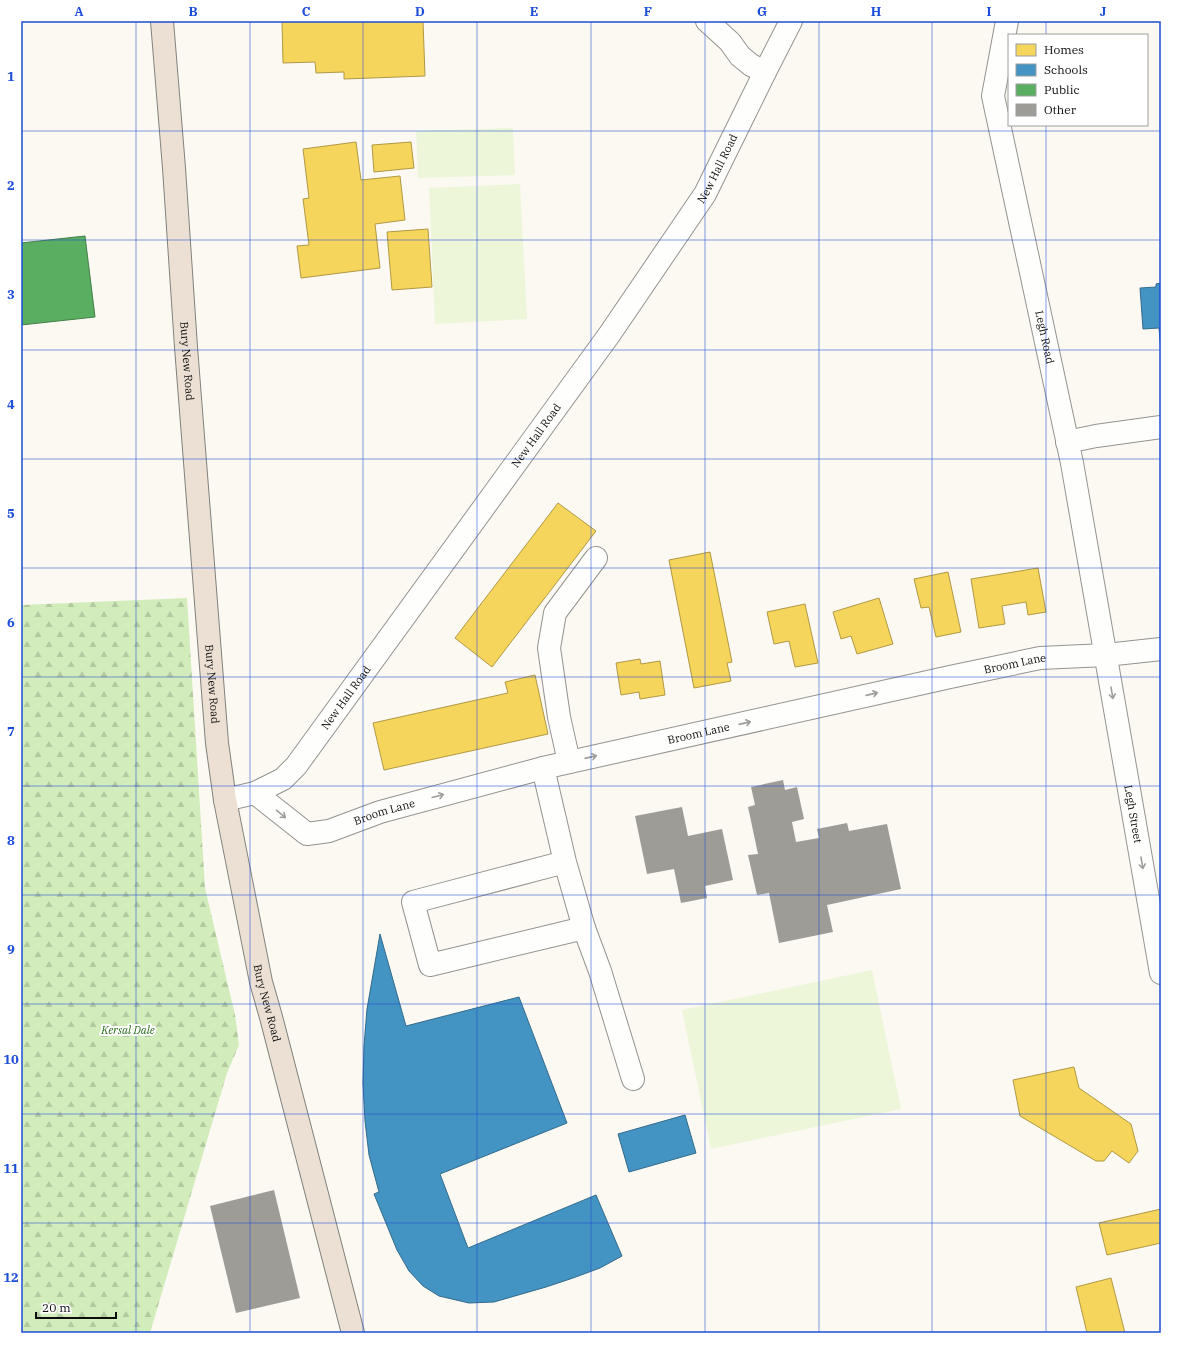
<svg xmlns="http://www.w3.org/2000/svg" width="1182" height="1354" viewBox="0 0 1182 1354" font-family="'IBM Plex Serif',serif">
	<style>
		.forest { fill: url(#forest-firs) }
		.pitch { fill: #edf6d9 }
		.homes { fill: #f6d55c; stroke: #b09944 }
		.schools { fill: #4393c3; stroke: #336b8c }
		.public { fill: #5aae61; stroke: #437e48 }
		.building { fill: #9e9c97 }
		.lines { fill: none; stroke-linecap: round; stroke-linejoin: round }
		.minor-casing { stroke: #949390; stroke-width: 24 }
		.highway-casing { stroke: #81817d; stroke-width: 24 }
		.minor { stroke: #fefefd; stroke-width: 22 }
		.highway { stroke: #ebe0d3; stroke-width: 22 }
		.oneway { stroke: #9e9e9d }
		.grid { fill: none; stroke: #1d4ed8; stroke-width: 1; stroke-opacity: 0.55 }
		.labels { text-anchor: middle; stroke-width: 4; stroke-linejoin: round; paint-order: stroke }
		.street-label { font-size: 11px; fill: #0d0d0d; stroke: #fff }
		.park-label { font-size: 11px; font-style: italic; fill: #256c16; stroke: #fff }
		.neatline { fill: none; stroke: #1d4ed8; stroke-width: 1.5 }
		.grid-label { font-size: 13px; text-anchor: middle; font-weight: bold; fill: #1d4ed8 }
	</style>
	<defs>
		<pattern id="forest-firs" width="22" height="20" patternUnits="userSpaceOnUse"><rect width="22" height="20" fill="#d2ecbc"/><path d="M5 1l3.5 6h-7zM16 11l3.5 6h-7z" fill="#b3c9a0"/></pattern>
	</defs>
	<rect width="100%" height="100%" fill="#fbf9f2"/>
	<!-- forest -->
	<polygon class="forest" points="187,598 205,888 235,1015 239,1045 227,1073 150,1333 21,1333 21,605"/>
	<!-- pitch -->
	<g class="pitch">
		<polygon points="513,128 515,175 418,178 416,131"/>
		<polygon points="520,184 527,319 435,324 429,188"/>
		<polygon points="872,970 901,1109 711,1149 682,1010"/>
	</g>
	<!-- homes -->
	<g class="homes">
		<polygon points="282,21 423,21 425,76 344,79 344,72 316,73 315,62 283,63"/>
		<polygon points="356,142 361,180 400,176 405,220 375,224 380,268 301,278 297,246 309,245 303,199 309,198 303,149"/>
		<polygon points="411,142 414,168 374,172 372,145"/>
		<polygon points="428,229 432,287 392,290 387,232"/>
		<polygon points="558,503 596,531 492,667 455,638"/>
		<polygon points="710,552 732,662 727,663 731,681 694,688 669,560"/>
		<polygon points="1038,568 1046,612 1028,615 1026,602 1002,606 1005,624 979,628 971,579"/>
		<polygon points="948,572 961,632 936,637 929,607 921,608 914,579"/>
		<polygon points="879,598 893,644 857,654 851,636 841,639 833,612"/>
		<polygon points="805,604 818,663 795,667 789,641 774,644 767,612"/>
		<polygon points="640,659 641,664 660,661 665,695 640,699 639,692 621,695 616,663"/>
		<polygon points="535,675 548,734 384,770 373,723 508,693 505,682"/>
		<polygon points="1074,1067 1079,1088 1131,1124 1138,1151 1129,1163 1112,1151 1104,1161 1096,1161 1020,1116 1013,1080"/>
		<polygon points="1161,1209 1161,1243 1107,1255 1099,1223"/>
		<polygon points="1111,1278 1125,1333 1087,1333 1076,1287"/>
	</g>
	<!-- schools -->
	<g class="schools">
		<polygon points="1161,283 1161,353 1159,328 1143,329 1140,288 1156,287 1156,284"/>
		<polygon points="380,934 406,1026 519,997 567,1123 440,1174 468,1248 596,1195 622,1256 600,1268 573,1278 546,1287 494,1302 469,1303 439,1296 423,1286 409,1271 397,1250 374,1194 379,1192 369,1155 365,1121 363,1083 364,1046 367,1009"/>
		<polygon points="685,1115 696,1153 629,1172 618,1134"/>
	</g>
	<!-- public -->
	<polygon class="public" points="85,236 95,317 21,325 21,243"/>
	<!-- building -->
	<g class="building">
		<polygon points="783,780 785,790 797,787 804,819 792,822 796,842 819,838 817,829 847,823 849,831 887,824 901,889 827,905 833,932 779,943 769,893 757,895 748,855 758,854 748,807 755,805 751,787"/>
		<polygon points="682,807 688,836 722,829 733,880 705,886 707,898 681,903 674,869 647,874 635,816"/>
		<polygon points="274,1190 300,1298 236,1313 210,1206"/>
	</g>
	<g class="lines">
		<!-- minor casing -->
		<g class="minor-casing">
			<g id="minor">
				<polyline points="707,21 730,42 740,56 751,65 765,72"/>
				<path id="s1" d="M1007 21 993 96 1072 463 1161 973"/>
				<polyline points="1067,442 1096,436 1161,427"/>
				<polyline points="569,762 559,717 549,648 555,613 596,558"/>
				<polyline points="543,768 565,862 584,928 430,965 413,902 565,862"/>
				<path id="s2" d="M255 793 307 834 329 831 380 812 543 768 950 677 1040 658 1106 655 1161 649"/>
				<path id="s3" d="M225 800 255 793 283 779 296 766 609 335 705 194 765 72 791 21"/>
				<polyline points="584,928 600,971 633,1079"/>
			</g>
		</g>
		<!-- highway casing -->
		<g class="highway-casing">
			<g id="highway">
				<path id="s4" d="M162 21 174 168 186 347 217 743 225 800 261 982 271 1017 353 1333"/>
			</g>
		</g>
		<!-- minor -->
		<use href="#minor" class="minor"/>
		<!-- highway -->
		<use href="#highway" class="highway"/>
	</g>
	<!-- one-way arrows -->
	<defs><path id="oneway-shaft" d="M-6 0H5M1.5-3L5.5 0L1.5 3" fill="none" stroke-width="1.6" stroke-linecap="round" stroke-linejoin="round"/></defs>
	<g class="oneway">
		<use href="#oneway-shaft" transform="translate(1112 693) rotate(80)"/>
		<use href="#oneway-shaft" transform="translate(872 694) rotate(-13)"/>
		<use href="#oneway-shaft" transform="translate(745 723) rotate(-13)"/>
		<use href="#oneway-shaft" transform="translate(591 757) rotate(-13)"/>
		<use href="#oneway-shaft" transform="translate(438 796) rotate(-15)"/>
		<use href="#oneway-shaft" transform="translate(281 814) rotate(39)"/>
		<use href="#oneway-shaft" transform="translate(1142 863) rotate(80)"/>
	</g>
	<!-- grid -->
	<path class="grid" d="M136 21V1333M250 21V1333M363 21V1333M477 21V1333M591 21V1333M705 21V1333M819 21V1333M932 21V1333M1046 21V35M1046 125V1333M21 131H1161M21 240H1161M21 350H1161M21 459H1161M21 568H1161M21 677H1161M21 786H1161M21 895H1161M21 1004H1161M21 1114H1161M21 1223H1161"/>
	<g class="labels">
		<!-- street labels -->
		<g class="street-label">
			<text dy="4" stroke="none"><textPath href="#s3" startOffset="812">New Hall Road</textPath></text>
			<text dy="4" stroke="none"><textPath href="#s1" startOffset="323">Legh Road</textPath></text>
			<text dy="4" stroke="none"><textPath href="#s4" startOffset="341">Bury New Road</textPath></text>
			<text dy="4" stroke="none"><textPath href="#s3" startOffset="489">New Hall Road</textPath></text>
			<text dy="4" stroke="none"><textPath href="#s2" startOffset="795">Broom Lane</textPath></text>
			<text dy="4" stroke="none"><textPath href="#s4" startOffset="665">Bury New Road</textPath></text>
			<text dy="4" stroke="none"><textPath href="#s3" startOffset="165">New Hall Road</textPath></text>
			<text dy="4" stroke="none"><textPath href="#s2" startOffset="471">Broom Lane</textPath></text>
			<text dy="4" stroke="none"><textPath href="#s2" startOffset="147">Broom Lane</textPath></text>
			<text dy="4" stroke="none"><textPath href="#s1" startOffset="808">Legh Street</textPath></text>
			<text dy="4" stroke="none"><textPath href="#s4" startOffset="989">Bury New Road</textPath></text>
		</g>
		<!-- park labels -->
		<g class="park-label">
			<text x="128" y="1034">Kersal Dale</text>
		</g>
	</g>
	<!-- border -->
	<rect width="1182" height="1354" fill="none" stroke="#ffffff" stroke-width="44"/>
	<!-- legend -->
	<rect x="1008" y="34" width="140" height="92" fill="#ffffff" stroke="#9e9e9e"/>
	<rect x="1016" y="44" width="20" height="12" fill="#f6d55c" stroke="#9e9e9e"/>
	<text x="1044" y="54" font-size="12" fill="#0d0d0d">Homes</text>
	<rect x="1016" y="64" width="20" height="12" fill="#4393c3" stroke="#9e9e9e"/>
	<text x="1044" y="74" font-size="12" fill="#0d0d0d">Schools</text>
	<rect x="1016" y="84" width="20" height="12" fill="#5aae61" stroke="#9e9e9e"/>
	<text x="1044" y="94" font-size="12" fill="#0d0d0d">Public</text>
	<rect x="1016" y="104" width="20" height="12" fill="#9e9c97" stroke="#9e9e9e"/>
	<text x="1044" y="114" font-size="12" fill="#0d0d0d">Other</text>
	<!-- scale -->
	<path d="M36 1312v6h80v-6" fill="none" stroke="#0d0d0d" stroke-width="2"/>
	<text x="42" y="1312" font-size="12" fill="#0d0d0d" stroke="#ffffff" stroke-width="3" paint-order="stroke">20 m</text>
	<rect x="22" y="22" width="1138" height="1310" class="neatline"/>
	<g class="grid-label">
		<text x="79" y="16">A</text>
		<text x="193" y="16">B</text>
		<text x="306" y="16">C</text>
		<text x="420" y="16">D</text>
		<text x="534" y="16">E</text>
		<text x="648" y="16">F</text>
		<text x="762" y="16">G</text>
		<text x="876" y="16">H</text>
		<text x="989" y="16">I</text>
		<text x="1103" y="16">J</text>
		<text x="11" y="81">1</text>
		<text x="11" y="190">2</text>
		<text x="11" y="299">3</text>
		<text x="11" y="409">4</text>
		<text x="11" y="518">5</text>
		<text x="11" y="627">6</text>
		<text x="11" y="736">7</text>
		<text x="11" y="845">8</text>
		<text x="11" y="954">9</text>
		<text x="11" y="1064">10</text>
		<text x="11" y="1173">11</text>
		<text x="11" y="1282">12</text>
	</g>
</svg>
